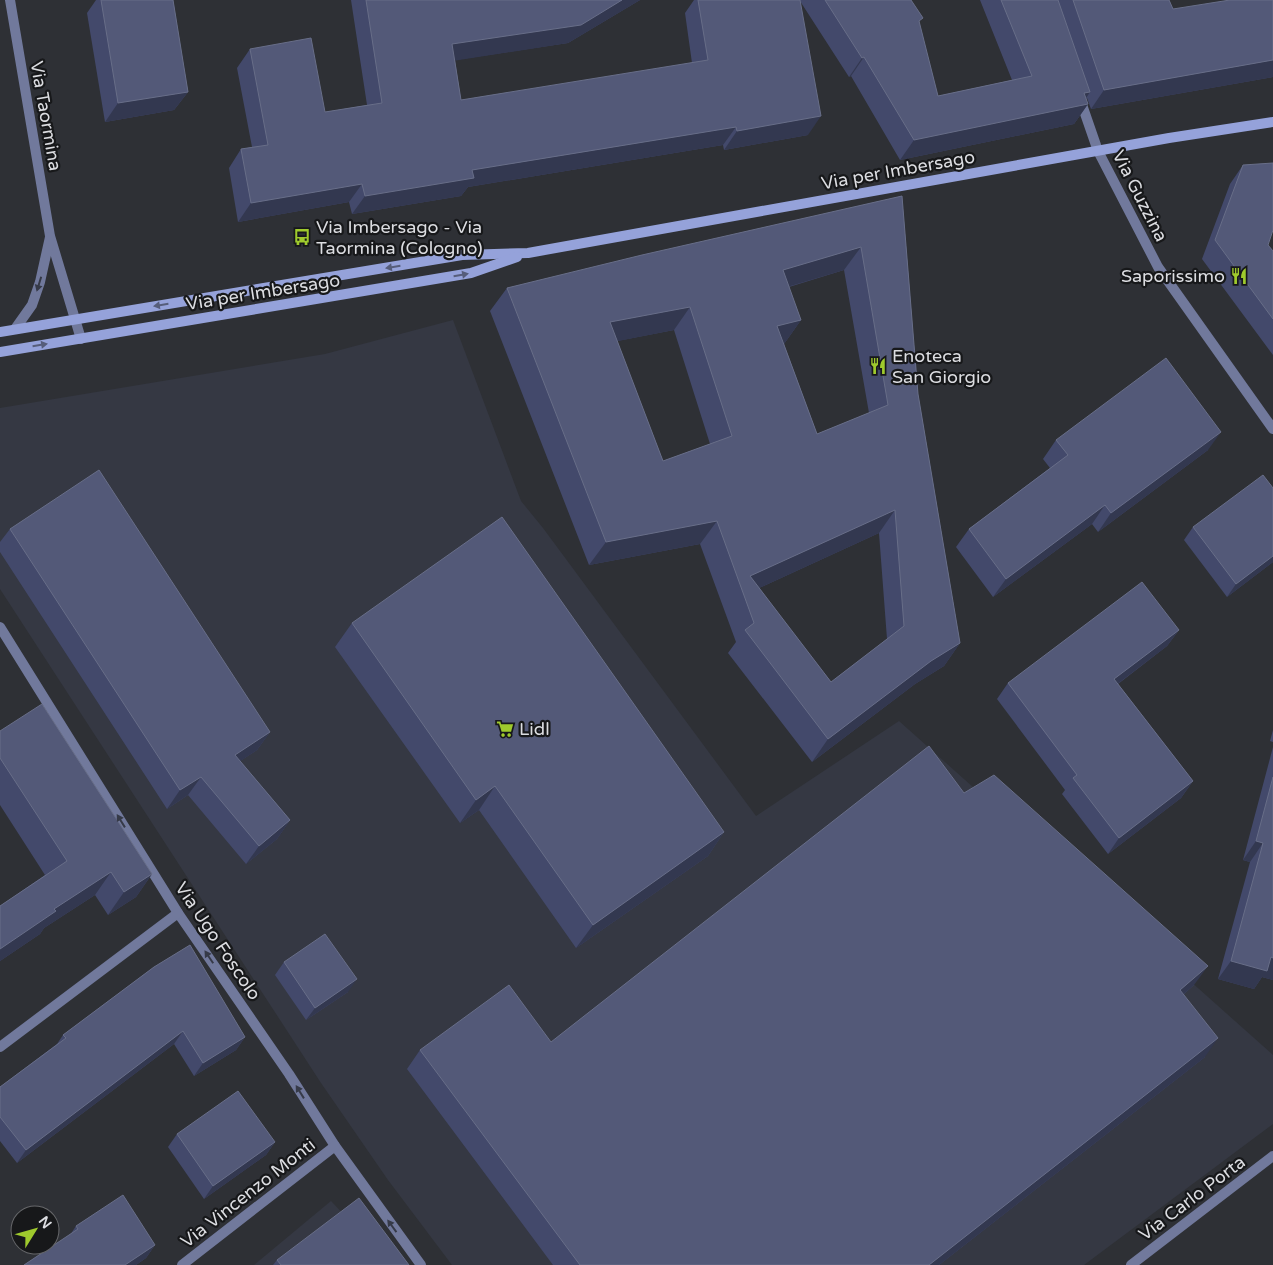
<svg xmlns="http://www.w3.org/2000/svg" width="1273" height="1265" viewBox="0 0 1273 1265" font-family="'Varela Round',sans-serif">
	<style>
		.built { fill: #353843 }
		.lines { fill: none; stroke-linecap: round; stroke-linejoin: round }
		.street { stroke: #71799c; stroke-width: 10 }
		.secondary { stroke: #95a2da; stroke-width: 10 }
		.wall { fill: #43496b; fill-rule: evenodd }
		.shaded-wall { fill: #333850 }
		.building { fill: #535978; stroke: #686e88; fill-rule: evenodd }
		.oneway { fill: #565d7a }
		.oneway2 { fill: #363a48 }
		.labels { text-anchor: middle; stroke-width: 4.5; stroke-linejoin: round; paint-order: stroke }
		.street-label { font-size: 18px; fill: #dcdde1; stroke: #17181a }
		.poi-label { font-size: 18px; fill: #dcdde1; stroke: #17181a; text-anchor: start }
	</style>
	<rect width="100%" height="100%" fill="#2e3035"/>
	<!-- built -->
	<g class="built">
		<polygon points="453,320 521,501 543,528 756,816 899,721 1273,1055 1273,1124 1084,1265 452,1265 388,1180 321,1083 0,589 0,408 325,354"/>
		<polygon points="331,1201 346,1217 382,1265 254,1265"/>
	</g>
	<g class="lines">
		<!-- street -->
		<g class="street">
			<polyline points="10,0 50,236 81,339"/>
			<polyline points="1080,99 1098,151 1158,267 1273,429"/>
			<polyline points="15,329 32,305 40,282 50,237"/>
			<polyline points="0,627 178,913 289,1074 335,1146 421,1265"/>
			<polyline points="0,1047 178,913"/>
			<polyline points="182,1265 335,1146"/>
			<polyline points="1131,1265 1273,1156"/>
		</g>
		<!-- secondary -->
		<g class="secondary">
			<polyline points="0,332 462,255 528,253 1169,138 1273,122"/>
			<polyline points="0,352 471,273 517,257"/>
		</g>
	</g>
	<!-- wall -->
	<g class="wall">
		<polygon points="96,0 173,0 188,92 174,110 105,122 87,13"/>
		<polygon points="351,0 640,0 568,43 455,60 461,100 692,63 685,13 694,0 911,0 919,23 938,96 1012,80 980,0 1169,0 1173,9 1273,0 1273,77 1091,109 1087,98 1086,99 1088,104 1074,124 900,160 851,76 849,77 800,1 808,135 724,150 723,145 468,187 461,196 352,214 349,202 238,222 229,168 241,149 252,147 237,68 250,49 325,112 367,105"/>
		<polygon points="1243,165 1268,245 1273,251 1273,355 1202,259 1230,184"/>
		<path d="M902 196 918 394 960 643 944 666 915 684 812 762 728 653 736 642 700 544 589 565 490 311 507 288ZM844 270 869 413 817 434 784 344 801 320 789 287ZM674 330 710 444 663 461 617 341ZM879 533 887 639 831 682 759 588Z"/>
		<polygon points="1056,440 1208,450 1098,532 1092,524 993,597 956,547 969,529 1050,468 1043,459"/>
		<polygon points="1193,527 1273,562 1227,597 1184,540"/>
		<polygon points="10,529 270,732 257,750 240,761 290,820 277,839 246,864 188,795 167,809 0,552 0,542"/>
		<polygon points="352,623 724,832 708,856 576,948 479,810 460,823 335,647"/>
		<polygon points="1179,630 1167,646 1118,684 1193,781 1181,798 1108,854 1062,794 1065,790 997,699 1008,683"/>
		<polygon points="1273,730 1273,742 1270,741"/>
		<polygon points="0,731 152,874 136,897 108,915 95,895 44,928 40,934 0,961 0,906 45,875 0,805"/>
		<polygon points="1273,747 1273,980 1262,977 1254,989 1218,979 1250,862 1243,860"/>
		<polygon points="964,793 1194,985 1184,994 1205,1057 939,1265 553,1265 407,1069 420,1050 551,1042"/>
		<polygon points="284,962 348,992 306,1020 275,975"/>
		<polygon points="154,967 245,1037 236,1050 194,1076 174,1044 17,1163 0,1141 0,1087 57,1044 63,1035"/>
		<polygon points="177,1134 275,1142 266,1155 204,1199 168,1147"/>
		<polygon points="76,1226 155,1245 146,1258 136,1265 24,1265 70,1235"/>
		<polygon points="277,1260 409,1265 273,1265"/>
	</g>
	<!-- shaded-wall -->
	<g class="shaded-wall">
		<polygon points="622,0 640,0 568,43 440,63 452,44"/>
		<polygon points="864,57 851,76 849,77 862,58"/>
		<polygon points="1273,60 1273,77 1091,109 1104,90"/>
		<polygon points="188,92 174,110 105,122 118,103"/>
		<polygon points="1090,92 1081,106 1088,104 1074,124 900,160 914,140"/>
		<polygon points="821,116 808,135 724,150 737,131"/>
		<polygon points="736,127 723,145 468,187 461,196 352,214 365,196 472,170"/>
		<polygon points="362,184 349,202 238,222 251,203"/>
		<polygon points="861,247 844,270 767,293 783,270"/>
		<polygon points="690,307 674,330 593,346 610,322"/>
		<polygon points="801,320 784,344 760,350 777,326"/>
		<polygon points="1221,432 1208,450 1098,532 1111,513"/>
		<polygon points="1105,505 1092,524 993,597 1006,579"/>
		<polygon points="895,510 879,533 744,595 750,576"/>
		<polygon points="717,521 700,544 589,565 606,542"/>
		<polygon points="1273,556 1273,562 1227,597 1236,584"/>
		<polygon points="1179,630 1167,646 1103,695 1114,679"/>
		<polygon points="960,643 944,666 915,684 812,762 828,739 931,661"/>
		<polygon points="270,732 257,750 222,773 235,755"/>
		<polygon points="201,777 188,795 167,809 180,790"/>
		<polygon points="1193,781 1181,798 1108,854 1119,838"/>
		<polygon points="495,786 479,810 460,823 476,800"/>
		<polygon points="290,820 277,839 246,864 259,846"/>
		<polygon points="724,832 708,856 576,948 593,925"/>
		<polygon points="1256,841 1263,843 1250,862 1243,860"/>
		<polygon points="111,872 95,895 44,928 40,934 0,961 0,949 54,909"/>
		<polygon points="152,874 136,897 108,915 124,892"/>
		<polygon points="1271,957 1273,958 1273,980 1262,977 1254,989 1218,979 1231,961"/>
		<polygon points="1208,966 1194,985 1167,1009 1180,990"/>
		<polygon points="357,979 348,992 306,1020 315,1008"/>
		<polygon points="183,1031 174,1044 17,1163 26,1150"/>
		<polygon points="245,1037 236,1050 194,1076 203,1063"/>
		<polygon points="1218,1038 1205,1057 939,1265 929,1265"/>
		<polygon points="275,1142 266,1155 204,1199 213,1186"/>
		<polygon points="155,1245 146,1258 136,1265 125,1265"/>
	</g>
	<!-- building -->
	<g class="building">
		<polygon points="101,0 173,0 188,92 118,103"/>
		<polygon points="366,0 622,0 581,25 452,44 461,100 708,60 698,0 800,0 821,116 737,131 736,127 472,170 474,178 365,196 362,184 251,203 241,149 268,145 250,49 311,38 325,112 382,103"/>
		<polygon points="825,0 911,0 923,18 919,21 938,96 1032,76 1001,0 1058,0 1090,92 1084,93 1088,104 914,140 864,57 862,58"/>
		<polygon points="1073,0 1169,0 1173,9 1230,0 1273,0 1273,60 1104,90"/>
		<polygon points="1273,163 1273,230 1268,245 1273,251 1273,319 1215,240 1243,165"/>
		<path d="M902 196 918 394 960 643 931 661 828 739 745 630 754 623 717 521 606 542 507 288 642 255ZM861 247 888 405 817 434 777 326 801 320 783 270ZM690 307 732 436 663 461 610 322ZM895 510 904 626 831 682 750 576Z"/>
		<polygon points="1166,358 1221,432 1111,513 1105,505 1006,579 969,529 1068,455 1056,440"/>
		<polygon points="99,470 270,732 235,755 290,820 259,846 201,777 180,790 10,529"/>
		<polygon points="1263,475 1273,488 1273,556 1236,584 1193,527"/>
		<polygon points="502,517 724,832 593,925 495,786 476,800 352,623"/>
		<polygon points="1142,582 1179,630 1114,679 1193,781 1119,838 1073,778 1077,775 1008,683"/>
		<polygon points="42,704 152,874 124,892 111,872 54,909 56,911 0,949 0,906 67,861 0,758 0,731"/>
		<polygon points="929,746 964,793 994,775 1208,966 1180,990 1218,1038 929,1265 580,1265 420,1050 509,985 551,1042"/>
		<polygon points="1273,777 1273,958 1271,957 1267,971 1231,961 1263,843 1256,841"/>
		<polygon points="325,934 357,979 315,1008 284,962"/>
		<polygon points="190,945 245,1037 203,1063 183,1031 26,1150 0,1117 0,1087 66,1038 63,1035 154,967"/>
		<polygon points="238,1091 275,1142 213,1186 177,1134"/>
		<polygon points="123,1195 155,1245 125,1265 24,1265 78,1229 76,1226"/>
		<polygon points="359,1198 409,1265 281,1265 277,1260"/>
	</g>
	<!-- one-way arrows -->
	<defs><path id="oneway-solid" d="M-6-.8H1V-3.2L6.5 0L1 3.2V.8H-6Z" transform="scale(1.25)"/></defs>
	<g class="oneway">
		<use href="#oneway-solid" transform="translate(393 267) rotate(171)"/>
		<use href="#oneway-solid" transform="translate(461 275) rotate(-10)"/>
		<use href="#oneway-solid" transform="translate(161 305) rotate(171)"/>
		<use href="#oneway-solid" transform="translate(40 345) rotate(-9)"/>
	</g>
	<g class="oneway2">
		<use href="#oneway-solid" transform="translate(39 284) rotate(107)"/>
		<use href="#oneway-solid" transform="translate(121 821) rotate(-122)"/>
		<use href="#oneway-solid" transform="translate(209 957) rotate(-124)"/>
		<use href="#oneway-solid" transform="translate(300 1092) rotate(-122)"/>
		<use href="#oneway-solid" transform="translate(392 1226) rotate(-126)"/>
	</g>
	<!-- icons -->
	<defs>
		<g id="bus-bare" transform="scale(1.35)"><path d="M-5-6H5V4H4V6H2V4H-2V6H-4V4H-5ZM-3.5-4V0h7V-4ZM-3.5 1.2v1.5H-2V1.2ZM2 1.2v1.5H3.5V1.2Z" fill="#9fca2d" stroke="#17181a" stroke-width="2.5" paint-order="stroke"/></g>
		<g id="restaurant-bare" transform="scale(1.35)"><path d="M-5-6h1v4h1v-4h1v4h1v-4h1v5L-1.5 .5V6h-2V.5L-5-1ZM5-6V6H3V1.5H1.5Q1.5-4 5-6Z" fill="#9fca2d" stroke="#17181a" stroke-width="2.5" paint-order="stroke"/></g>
		<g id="supermarket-bare" transform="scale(1.35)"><path d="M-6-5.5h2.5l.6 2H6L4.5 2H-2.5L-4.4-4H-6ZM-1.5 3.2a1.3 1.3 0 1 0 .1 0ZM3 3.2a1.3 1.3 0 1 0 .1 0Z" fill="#9fca2d" stroke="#17181a" stroke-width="2.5" paint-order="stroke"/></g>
	</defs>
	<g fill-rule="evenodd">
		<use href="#bus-bare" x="302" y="237"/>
		<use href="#restaurant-bare" x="1239" y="276"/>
		<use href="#restaurant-bare" x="878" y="366"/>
		<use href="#supermarket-bare" x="505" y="729"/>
	</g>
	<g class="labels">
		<!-- street labels -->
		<g class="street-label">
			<text transform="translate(46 116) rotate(80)" y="6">Via Taormina</text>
			<text transform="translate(898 170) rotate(-10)" y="6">Via per Imbersago</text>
			<text transform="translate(1140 196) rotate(63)" y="6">Via Guzzina</text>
			<text transform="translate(263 292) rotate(-9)" y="6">Via per Imbersago</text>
			<text transform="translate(218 941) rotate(56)" y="6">Via Ugo Foscolo</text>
			<text transform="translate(248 1193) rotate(-38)" y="6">Via Vincenzo Monti</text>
			<text transform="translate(1192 1198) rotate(-37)" y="6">Via Carlo Porta</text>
		</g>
		<!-- poi labels -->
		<g class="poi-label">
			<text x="316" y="233">Via Imbersago - Via<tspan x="316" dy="21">Taormina (Cologno)</tspan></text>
			<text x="1225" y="282" text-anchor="end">Saporissimo</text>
			<text x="892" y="362">Enoteca<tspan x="892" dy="21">San Giorgio</tspan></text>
			<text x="519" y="735">Lidl</text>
		</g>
	</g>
	<!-- north arrow -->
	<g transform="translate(35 1230) rotate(53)"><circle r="24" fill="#17181a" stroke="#66676a"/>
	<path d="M0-4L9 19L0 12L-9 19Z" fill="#9fca2d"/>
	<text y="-8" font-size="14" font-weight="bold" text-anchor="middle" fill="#dcdde1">N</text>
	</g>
</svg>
